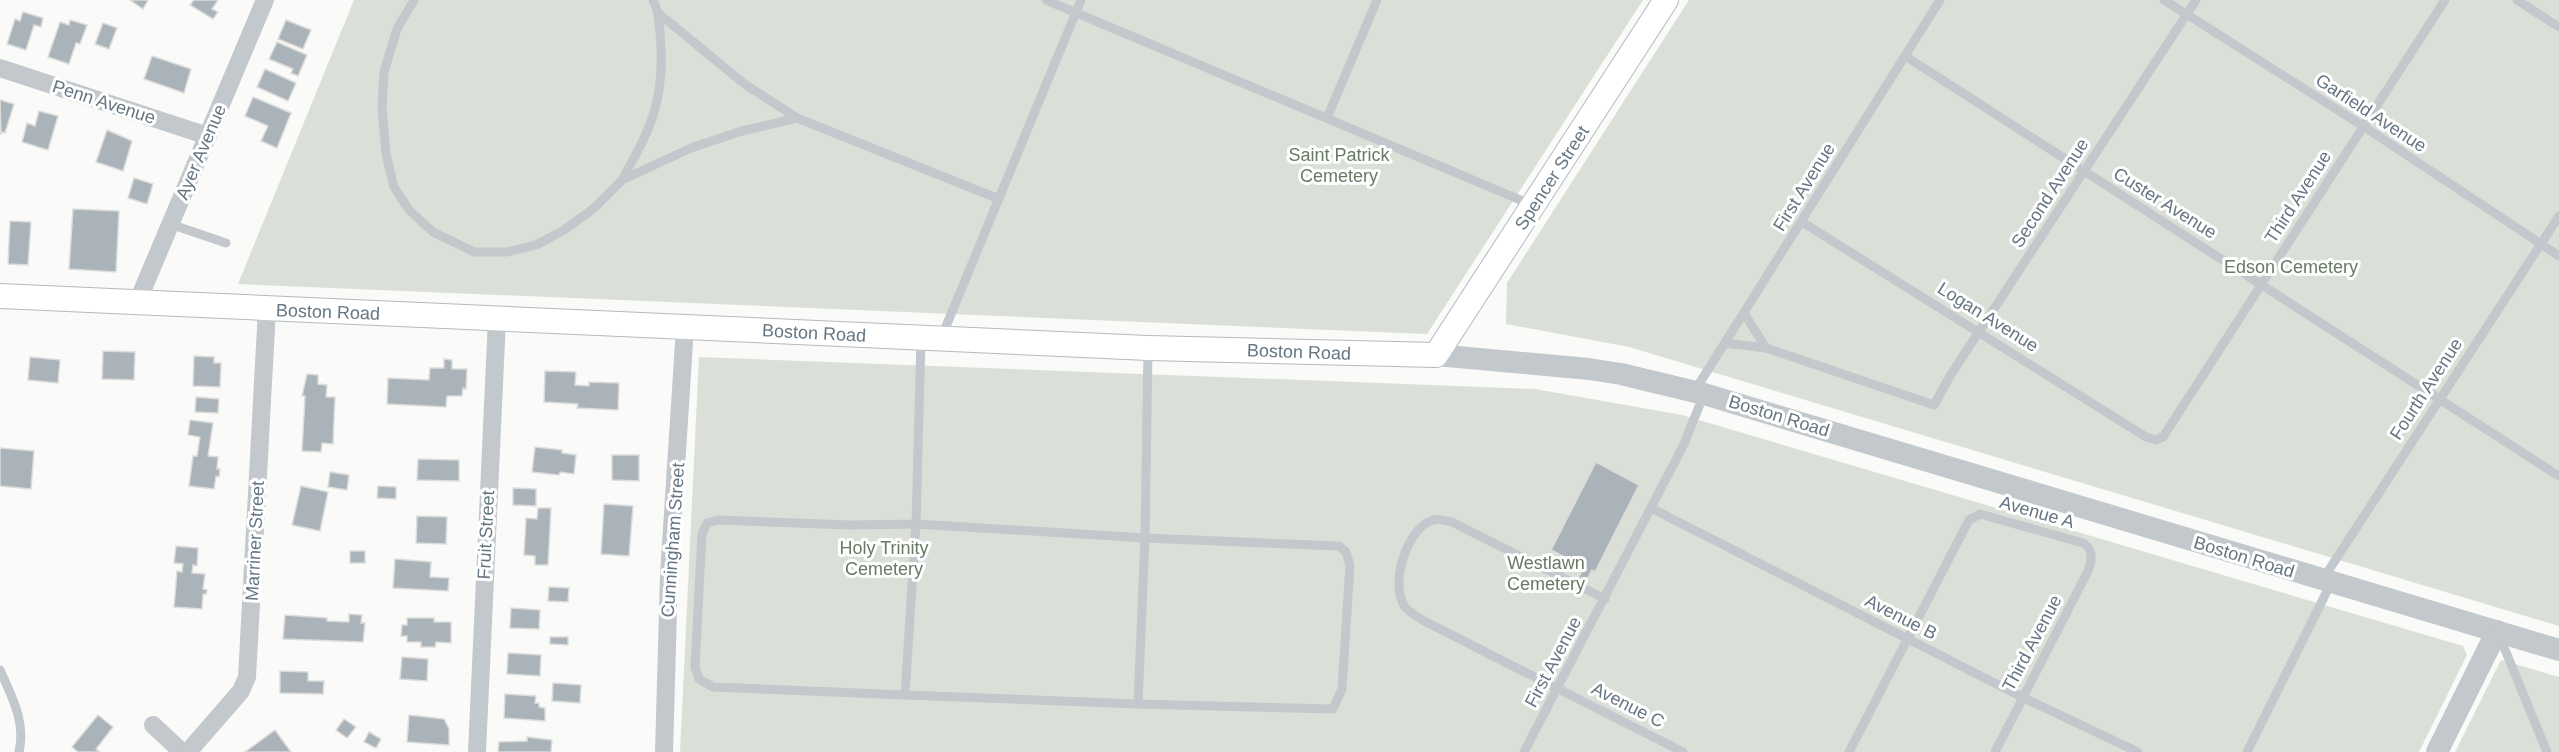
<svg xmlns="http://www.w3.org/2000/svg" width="2559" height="752" viewBox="0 0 2559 752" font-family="Arial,sans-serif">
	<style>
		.green { fill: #dadfd7 }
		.building { fill: #aab3b9; stroke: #dcdcda; stroke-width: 1.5 }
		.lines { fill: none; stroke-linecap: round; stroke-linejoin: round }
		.secondary-casing { stroke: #b3babf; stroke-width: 26 }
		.service { stroke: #c3c8cc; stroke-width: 9 }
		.minor { stroke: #c3c8cc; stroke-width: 18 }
		.tertiary { stroke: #c3c8cc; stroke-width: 22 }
		.secondary { stroke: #fff; stroke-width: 24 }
		.labels { text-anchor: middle; stroke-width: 6; stroke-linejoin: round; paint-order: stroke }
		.street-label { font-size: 18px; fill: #657683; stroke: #fff }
		.park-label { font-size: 18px; fill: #687a64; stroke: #fff }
	</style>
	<rect width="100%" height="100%" fill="#fafaf8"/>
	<!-- green -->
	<g class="green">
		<polygon points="354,0 1643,0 1427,334 238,284"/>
		<polygon points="1689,0 2559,0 2559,626 1629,347 1506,324 1507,283"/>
		<polygon points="699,357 1535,389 1682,415 2463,646 2467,655 2419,752 680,752"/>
		<polygon points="2501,660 2559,677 2559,752 2455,752"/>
	</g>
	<!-- building -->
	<g class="building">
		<polygon points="130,0 148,0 143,9"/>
		<polygon points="194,0 218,0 212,9 218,12 213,19 190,5"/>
		<polygon points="23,12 43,18 41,27 34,25 26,50 7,44 15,19 20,21"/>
		<polygon points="70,20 87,25 80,44 76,43 69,64 48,57 60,22 69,25"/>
		<polygon points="286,20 311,30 303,49 278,39"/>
		<polygon points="103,23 117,28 109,49 95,44"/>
		<polygon points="277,42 307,55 298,76 291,73 293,69 269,59"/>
		<polygon points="152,56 191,69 184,93 144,79"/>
		<polygon points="265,69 296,83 288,101 257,87"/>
		<polygon points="253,97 291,113 277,148 261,141 268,126 245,116"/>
		<polygon points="0,100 14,104 5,133 2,132 1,135"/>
		<polygon points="39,111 58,116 48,150 22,142 27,123 35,126"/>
		<polygon points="107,130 132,141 123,171 96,162"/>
		<polygon points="134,178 153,184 147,204 128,198"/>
		<polygon points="73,209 119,211 116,272 69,269"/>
		<polygon points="10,221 31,222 28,265 8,264"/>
		<polygon points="103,351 135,352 134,380 102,379"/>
		<polygon points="194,356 214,357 214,363 221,363 220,387 193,386"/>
		<polygon points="30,357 60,360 58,383 28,380"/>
		<polygon points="444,359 452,360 452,369 467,369 466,389 463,388 462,396 447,396 446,407 387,404 388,378 429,380 430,368 444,368"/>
		<polygon points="545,371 576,372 575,385 589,386 589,382 619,383 618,410 577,408 578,404 544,402"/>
		<polygon points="307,374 318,375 318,384 327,385 326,397 335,397 333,444 322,443 321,452 302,451 305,396 302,396"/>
		<polygon points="196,397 219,399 218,413 195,412"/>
		<polygon points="190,420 213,423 208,456 218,457 217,469 220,469 219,477 216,476 214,489 189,486 193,456 197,456 200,437 188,435"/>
		<polygon points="535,447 562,450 562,453 576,455 574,474 560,472 559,475 532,472"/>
		<polygon points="0,448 34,451 31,489 0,486"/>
		<polygon points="612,455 639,455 639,481 612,480"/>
		<polygon points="418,459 459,460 459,481 417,480"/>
		<polygon points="1596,462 1639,485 1595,572 1592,570 1584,585 1577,581 1584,567 1551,550"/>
		<polygon points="330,472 349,475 347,490 328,487"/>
		<polygon points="301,486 328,492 320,531 292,525"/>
		<polygon points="378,486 396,487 396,499 377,498"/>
		<polygon points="513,488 536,489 536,506 513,505"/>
		<polygon points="604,504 633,506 629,556 601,554"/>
		<polygon points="538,508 551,508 548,565 535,565 535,556 524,555 526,518 537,519"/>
		<polygon points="417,516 447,517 446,544 416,543"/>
		<polygon points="176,546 198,548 197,566 193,565 192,573 205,574 203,589 207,590 206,594 203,594 202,609 174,607 177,571 182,572 183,564 174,563"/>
		<rect x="350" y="551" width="15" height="12"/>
		<polygon points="395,559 431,562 430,577 449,578 448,591 393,588"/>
		<polygon points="549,587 569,588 568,602 548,601"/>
		<polygon points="511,608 540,610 539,629 510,628"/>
		<polygon points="349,614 362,615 361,623 365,623 363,642 283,639 285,615 327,618 327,621 349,622"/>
		<polygon points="407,618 434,618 434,622 451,622 451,643 436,642 435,647 421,647 421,642 407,642 407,636 401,636 402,625 407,625"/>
		<polygon points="550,637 568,637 568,645 550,644"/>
		<polygon points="508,653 541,655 540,676 507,674"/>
		<polygon points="402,657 428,659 427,681 400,679"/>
		<polygon points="280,671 308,672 308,681 324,681 323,694 280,693"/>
		<polygon points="553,683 581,685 580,703 552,701"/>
		<polygon points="505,694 536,696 535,703 539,703 539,707 545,708 545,721 504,718"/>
		<polygon points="98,715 113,727 96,749 100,752 78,752 72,747"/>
		<polygon points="409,715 444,719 449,729 449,745 407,742"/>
		<polygon points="344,719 356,727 347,738 336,730"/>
		<polygon points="275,730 291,752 245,752"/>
		<polygon points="369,732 381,739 376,748 364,742"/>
		<polygon points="527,737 552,740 551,752 498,752 499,742 527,741"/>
	</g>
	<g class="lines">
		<!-- secondary casing -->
		<g class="secondary-casing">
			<polyline id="secondary" points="0,296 1148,348 1436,355 1666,0"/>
		</g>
		<!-- service -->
		<g class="service">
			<polyline points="414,0 397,29 384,72 382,107 386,154 394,187 409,210 433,232 474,252 507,252 536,245 564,230 593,209 622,180 691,148 742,131 797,118 999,199"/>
			<polyline points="653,0 658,13"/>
			<polyline points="1046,0 1532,205"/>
			<polyline points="2164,0 2363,126 2559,256"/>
			<polyline points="2517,0 2559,27"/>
			<polyline points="1905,56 2559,476"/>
			<polyline points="1327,118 1377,0"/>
			<path d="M622 180C631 163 641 147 648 129 664 92 663 53 658 13L746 85 797 118"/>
			<polyline points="1802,222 2146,437 2156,440 2163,437 2445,0"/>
			<polyline points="170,224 226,243"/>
			<polyline points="1744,313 1766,348"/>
			<polyline points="942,336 1081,0"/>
			<polyline points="1725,343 1766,348 1934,405 1950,376 2196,0"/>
			<polyline points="1694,392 1940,0"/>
			<polyline points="1651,508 2022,697 2138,752"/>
			<polyline points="2323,579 2559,216"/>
			<path d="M1605 599 1452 522C1446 521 1438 518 1433 520 1407 528 1389 584 1405 607 1409 612 1418 617 1424 621L1683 752"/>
			<polyline points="2499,635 2547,752"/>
			<path d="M0 670C12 697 26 722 19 752"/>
			<polyline points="905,695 713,687 699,679 695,667 702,534 707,523 718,520 850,525 916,524 921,338"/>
			<polyline points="1138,704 905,695 916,524 1145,538 1339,546 1346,552 1350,565 1342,689 1333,709 1138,704 1145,538 1148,350"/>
			<polyline points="1524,752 1684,444 1704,394"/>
			<path d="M1849 752 1969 520 1980 514 2083 543C2094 550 2092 560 2088 571L1995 752"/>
			<polyline points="2247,752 2331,583"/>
		</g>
		<!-- minor -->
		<g class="minor">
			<polyline points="0,68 208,136"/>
			<polyline points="137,303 265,0"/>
			<polyline points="153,725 182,752"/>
			<polyline points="188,752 241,691 247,677 267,309"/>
			<polyline points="477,752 497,319"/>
			<polyline points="664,752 669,575 685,327"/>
		</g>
		<!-- tertiary -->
		<g class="tertiary">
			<polyline points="1436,355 1589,369 1621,374 1704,394 2559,650"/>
			<polyline points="2437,752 2497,631"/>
		</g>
		<!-- secondary -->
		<use href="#secondary" class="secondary"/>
	</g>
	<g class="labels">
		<!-- street labels -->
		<g class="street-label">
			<text transform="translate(104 102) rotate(18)" y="6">Penn Avenue</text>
			<text transform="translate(2371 113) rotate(33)" y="6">Garfield Avenue</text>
			<text transform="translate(201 152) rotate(-67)" y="6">Ayer Avenue</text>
			<text transform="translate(1552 178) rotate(-57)" y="6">Spencer Street</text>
			<text transform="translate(1804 187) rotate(-58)" y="6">First Avenue</text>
			<text transform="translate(2050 193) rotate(-57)" y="6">Second Avenue</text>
			<text transform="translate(2298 197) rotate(-57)" y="6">Third Avenue</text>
			<text transform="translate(2165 203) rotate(32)" y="6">Custer Avenue</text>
			<text transform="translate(328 312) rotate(2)" y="6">Boston Road</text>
			<text transform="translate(1988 317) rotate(32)" y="6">Logan Avenue</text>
			<text transform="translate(814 333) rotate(3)" y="6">Boston Road</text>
			<text transform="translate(1299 352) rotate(2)" y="6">Boston Road</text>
			<text transform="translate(2426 389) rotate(-57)" y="6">Fourth Avenue</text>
			<text transform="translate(1779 416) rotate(17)" y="6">Boston Road</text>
			<text transform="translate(2037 512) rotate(16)" y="6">Avenue A</text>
			<text transform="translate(486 535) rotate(-87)" y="6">Fruit Street</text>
			<text transform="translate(673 540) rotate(-86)" y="6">Cunningham Street</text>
			<text transform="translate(255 541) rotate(-87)" y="6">Marriner Street</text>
			<text transform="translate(2244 557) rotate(17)" y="6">Boston Road</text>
			<text transform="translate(1901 617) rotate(27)" y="6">Avenue B</text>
			<text transform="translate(2032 643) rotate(-62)" y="6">Third Avenue</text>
			<text transform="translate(1553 662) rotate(-62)" y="6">First Avenue</text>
			<text transform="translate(1628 705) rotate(27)" y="6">Avenue C</text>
		</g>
		<!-- park labels -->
		<g class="park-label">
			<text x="1339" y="161">Saint Patrick<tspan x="1339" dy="21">Cemetery</tspan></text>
			<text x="2291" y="273">Edson Cemetery</text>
			<text x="884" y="554">Holy Trinity<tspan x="884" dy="21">Cemetery</tspan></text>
			<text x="1546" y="569">Westlawn<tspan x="1546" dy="21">Cemetery</tspan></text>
		</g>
	</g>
</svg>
